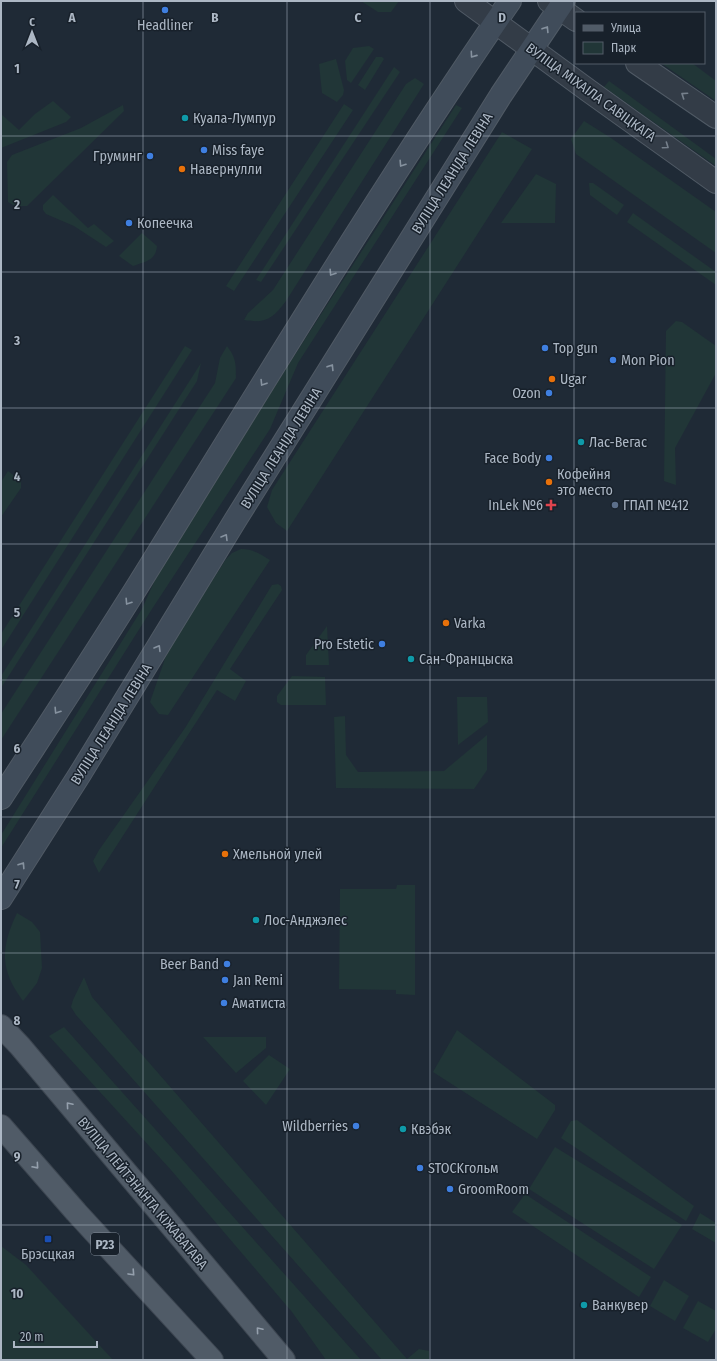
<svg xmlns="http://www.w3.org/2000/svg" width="717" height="1361" viewBox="0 0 717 1361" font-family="'Fira Sans Condensed',sans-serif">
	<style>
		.green { fill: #213637 }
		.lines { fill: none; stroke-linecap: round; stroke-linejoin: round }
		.tertiary-casing { stroke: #505a65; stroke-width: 24 }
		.secondary-casing { stroke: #505a65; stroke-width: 24 }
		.primary-casing { stroke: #3c4550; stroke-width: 24 }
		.tertiary { stroke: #333c47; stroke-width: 22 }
		.secondary { stroke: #404c5a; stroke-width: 22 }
		.primary { stroke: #505b67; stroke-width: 22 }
		.oneway { stroke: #86929f }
		.oneway2 { stroke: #76808c }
		.oneway3 { stroke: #95a0ad }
		.grid { fill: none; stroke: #acb7c4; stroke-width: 1; stroke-opacity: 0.55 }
		.shop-dot { fill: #3f7fe0; stroke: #18212b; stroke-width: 1.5 }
		.culture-dot { fill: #0f9aa8; stroke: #18212b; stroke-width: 1.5 }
		.food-dot { fill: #e8710a; stroke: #18212b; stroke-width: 1.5 }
		.health-dot { fill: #e0444e; stroke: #18212b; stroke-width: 1.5 }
		.service-dot { fill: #5c6f8a; stroke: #18212b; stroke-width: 1.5 }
		.transit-dot { fill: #1a4fb4; stroke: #18212b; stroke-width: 1.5 }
		.labels { text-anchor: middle; stroke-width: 3; stroke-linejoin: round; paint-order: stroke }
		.shield { fill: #18212b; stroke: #808a96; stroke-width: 1 }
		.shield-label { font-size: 13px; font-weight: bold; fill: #acb7c4 }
		.poi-label { font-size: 14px; fill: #acb7c4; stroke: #18212b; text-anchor: start }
		.street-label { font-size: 14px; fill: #acb7c4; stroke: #18212b }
		.grid-label { font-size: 13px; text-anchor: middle; font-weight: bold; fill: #acb7c4; stroke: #18212b; stroke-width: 3; stroke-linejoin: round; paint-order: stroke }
	</style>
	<rect width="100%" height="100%" fill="#1f2a36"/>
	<!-- green -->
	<g class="green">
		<polygon points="361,1 399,1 391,12 378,12"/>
		<polygon points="369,46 374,49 351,83 347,80 345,61 353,48"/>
		<polygon points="376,57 382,57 384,59 365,90 358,85"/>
		<polygon points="336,59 344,90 343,95 337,102 322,93 319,64"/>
		<polygon points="661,63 692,63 716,81 716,101"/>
		<polygon points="394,67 400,72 261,282 256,280"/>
		<path d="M415 78 424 84 286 301C273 318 266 324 244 320L248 313 273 290 406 84Z"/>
		<polygon points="609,81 716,159 716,166 604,87"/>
		<polygon points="53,101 71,117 66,122 1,148 1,114 19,130 35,114"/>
		<polygon points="344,104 353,110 234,291 226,286"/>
		<polygon points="123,105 124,111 27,206 15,206 8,202 7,162 12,155 81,128"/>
		<polygon points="456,105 462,108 298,363 270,429 152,609 1,848 1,835 142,609 167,553"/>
		<polygon points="584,121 611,138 716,212 716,253 576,154 571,139"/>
		<polygon points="502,132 532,149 287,531 276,523 267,507 272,490"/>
		<polygon points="536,174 556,184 555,223 501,223"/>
		<polygon points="589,183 593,183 624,205 617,215 590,195"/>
		<polygon points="53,195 88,228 94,224 114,241 106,247 74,226 46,214 43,210 43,205"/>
		<polygon points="633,213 716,272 716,285 627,222"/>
		<path d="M142 233 157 246C156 261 144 262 133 266L119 256Z"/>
		<polygon points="676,321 682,322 716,346 716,373 675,448 676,485 664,481 666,331"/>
		<polygon points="185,346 192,350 1,650 1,634"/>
		<path d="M227 346C236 358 236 363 236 378L1 740V714L215 383 220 358Z"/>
		<polygon points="201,363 197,381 1,688 1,676"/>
		<polygon points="8,471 21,481 21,488 1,517 1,482"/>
		<path d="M241 549C253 549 260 554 270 560L168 715 159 714 150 702 168 650 226 559 232 553Z"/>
		<polygon points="278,584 281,586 282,590 230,669 246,681 235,701 217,690 99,873 93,861 99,850 185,728 272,585"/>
		<polygon points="327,626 329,665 306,665 306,655"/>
		<polygon points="292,676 325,677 326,705 281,705 277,702 277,696"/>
		<polygon points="457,697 487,697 488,722 458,745"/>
		<polygon points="345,716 346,755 358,772 444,771 487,735 487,770 474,789 336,788 334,717"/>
		<polygon points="397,885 415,885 415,995 396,994 396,990 339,989 340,889 396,889"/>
		<path d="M17 913 32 922 40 932 42 968 37 983 23 1001C0 970 0 949 17 913Z"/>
		<polygon points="84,977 92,997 407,1359 419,1349 429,1351 429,1360 382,1360 76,1015 71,1007 73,1000"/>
		<polygon points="64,1027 361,1360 326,1360 292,1312 171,1170 49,1036"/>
		<polygon points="457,1030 555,1105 555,1110 537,1139 433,1072"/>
		<polygon points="203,1037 266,1037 266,1048 236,1073"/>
		<polygon points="269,1055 290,1069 266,1105 243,1081"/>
		<polygon points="577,1120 694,1206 686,1221 561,1138 571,1121"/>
		<polygon points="555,1147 682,1225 654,1269 529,1189"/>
		<polygon points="525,1194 651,1277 639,1297 512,1212"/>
		<polygon points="700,1213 716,1223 716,1243 692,1229"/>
		<polygon points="1,1246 26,1265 113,1360 1,1360"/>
		<polygon points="664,1280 689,1296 675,1321 650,1306"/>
		<polygon points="698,1301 716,1311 716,1329 708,1342 683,1328"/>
	</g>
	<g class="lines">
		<!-- tertiary casing -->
		<g class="tertiary-casing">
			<g id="tertiary">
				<polyline points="466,1 589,91 716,182"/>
				<polyline points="549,1 576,20"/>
				<polyline points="637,63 716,117"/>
			</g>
		</g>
		<!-- secondary casing -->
		<g class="secondary-casing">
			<g id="secondary">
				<path d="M1 798C51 721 102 644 150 566 268 376 383 185 510 1"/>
				<polyline points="1,898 80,774 236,519 501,95 564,1"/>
			</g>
		</g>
		<!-- primary casing -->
		<g class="primary-casing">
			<g id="primary">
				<polyline points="1,1026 20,1046 284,1360"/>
				<polyline points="1,1126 76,1212 212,1360"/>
			</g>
		</g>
		<!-- tertiary -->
		<use href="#tertiary" class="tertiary"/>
		<!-- secondary -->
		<use href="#secondary" class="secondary"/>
		<!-- primary -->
		<use href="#primary" class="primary"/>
	</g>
	<!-- one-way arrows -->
	<defs><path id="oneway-chevron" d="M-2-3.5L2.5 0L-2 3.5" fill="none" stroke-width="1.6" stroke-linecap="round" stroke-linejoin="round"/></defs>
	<g class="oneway">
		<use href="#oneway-chevron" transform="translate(546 29) rotate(-58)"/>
		<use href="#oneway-chevron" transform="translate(473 55) rotate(125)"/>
		<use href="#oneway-chevron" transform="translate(402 164) rotate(123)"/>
		<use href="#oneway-chevron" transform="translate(332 273) rotate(123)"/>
		<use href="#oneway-chevron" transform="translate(331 367) rotate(-58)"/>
		<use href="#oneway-chevron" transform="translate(263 383) rotate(122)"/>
		<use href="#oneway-chevron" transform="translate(225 537) rotate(-59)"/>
		<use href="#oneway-chevron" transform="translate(128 602) rotate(123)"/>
		<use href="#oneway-chevron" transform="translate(158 648) rotate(-59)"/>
		<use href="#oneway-chevron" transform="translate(57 711) rotate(123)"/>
		<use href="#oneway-chevron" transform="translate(22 865) rotate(-57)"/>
	</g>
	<g class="oneway2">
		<use href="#oneway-chevron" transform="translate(684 95) rotate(-146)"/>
		<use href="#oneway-chevron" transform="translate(666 146) rotate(35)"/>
	</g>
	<g class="oneway3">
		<use href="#oneway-chevron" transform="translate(69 1105) rotate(-130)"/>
		<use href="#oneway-chevron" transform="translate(36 1166) rotate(49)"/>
		<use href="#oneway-chevron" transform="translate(132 1273) rotate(47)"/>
		<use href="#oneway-chevron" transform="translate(259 1330) rotate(-130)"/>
	</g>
	<!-- grid -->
	<path class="grid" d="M143 1V1360M287 1V1360M430 1V1360M574 1V1360M1 136H716M1 272H716M1 408H716M1 544H716M1 680H716M1 817H716M1 953H716M1 1089H716M1 1225H716"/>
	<!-- markers -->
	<g class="shop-dot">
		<circle cx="165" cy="10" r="4"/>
		<circle cx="204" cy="150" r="4"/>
		<circle cx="150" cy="156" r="4"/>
		<circle cx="129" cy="223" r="4"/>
		<circle cx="545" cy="348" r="4"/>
		<circle cx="613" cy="360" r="4"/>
		<circle cx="549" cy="393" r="4"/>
		<circle cx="549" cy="458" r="4"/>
		<circle cx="382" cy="644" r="4"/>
		<circle cx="227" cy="964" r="4"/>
		<circle cx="225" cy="980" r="4"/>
		<circle cx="224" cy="1003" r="4"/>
		<circle cx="356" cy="1126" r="4"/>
		<circle cx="420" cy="1168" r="4"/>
		<circle cx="450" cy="1189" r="4"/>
	</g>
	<g class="culture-dot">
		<circle cx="185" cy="118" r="4"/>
		<circle cx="581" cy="442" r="4"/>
		<circle cx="411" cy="659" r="4"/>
		<circle cx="256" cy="920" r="4"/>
		<circle cx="403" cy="1129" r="4"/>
		<circle cx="584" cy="1305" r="4"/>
	</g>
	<g class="food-dot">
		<circle cx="182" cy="169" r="4"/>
		<circle cx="552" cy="379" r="4"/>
		<circle cx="549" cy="482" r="4"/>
		<circle cx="446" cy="623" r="4"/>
		<circle cx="225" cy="854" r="4"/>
	</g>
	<path class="health-dot" d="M549 499h4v4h4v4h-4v4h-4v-4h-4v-4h4z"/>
	<circle class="service-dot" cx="615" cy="505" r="4"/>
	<rect class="transit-dot" x="44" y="1235" width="8" height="8" rx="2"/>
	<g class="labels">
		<!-- shield labels -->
		<rect class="shield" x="91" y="1233" width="28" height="22" rx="3"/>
		<g class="shield-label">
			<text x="105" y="1249">Р23</text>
		</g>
		<!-- poi labels -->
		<g class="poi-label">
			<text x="165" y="30" text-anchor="middle">Headliner</text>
			<text x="193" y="123">Куала-Лумпур</text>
			<text x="212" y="155">Miss faye</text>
			<text x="142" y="161" text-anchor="end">Груминг</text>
			<text x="190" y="174">Навернулли</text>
			<text x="137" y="228">Копеечка</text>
			<text x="553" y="353">Top gun</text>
			<text x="621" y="365">Mon Pion</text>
			<text x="560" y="384">Ugar</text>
			<text x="541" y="398" text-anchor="end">Ozon</text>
			<text x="589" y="447">Лас-Вегас</text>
			<text x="541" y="463" text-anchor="end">Face Body</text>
			<text x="557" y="479">Кофейня<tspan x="557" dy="16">это место</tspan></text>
			<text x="543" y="510" text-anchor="end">InLek №6</text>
			<text x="623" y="510">ГПАП №412</text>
			<text x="454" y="628">Varka</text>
			<text x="374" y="649" text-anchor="end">Pro Estetic</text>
			<text x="419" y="664">Сан-Францыска</text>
			<text x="233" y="859">Хмельной улей</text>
			<text x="264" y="925">Лос-Анджэлес</text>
			<text x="219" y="969" text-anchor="end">Beer Band</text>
			<text x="233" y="985">Jan Remi</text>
			<text x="232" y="1008">Аматиста</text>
			<text x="348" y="1131" text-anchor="end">Wildberries</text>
			<text x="411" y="1134">Квэбэк</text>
			<text x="428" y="1173">STOCKгольм</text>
			<text x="458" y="1194">GroomRoom</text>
			<text x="48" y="1259" text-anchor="middle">Брэсцкая</text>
			<text x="592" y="1310">Ванкувер</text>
		</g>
		<!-- street labels -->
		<g class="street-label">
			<text transform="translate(591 92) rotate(36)" y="5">ВУЛІЦА МІХАІЛА САВІЦКАГА</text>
			<text transform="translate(452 173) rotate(-58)" y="5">ВУЛІЦА ЛЕАНІДА ЛЕВІНА</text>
			<text transform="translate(281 448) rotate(-58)" y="5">ВУЛІЦА ЛЕАНІДА ЛЕВІНА</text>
			<text transform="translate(111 724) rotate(-58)" y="5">ВУЛІЦА ЛЕАНІДА ЛЕВІНА</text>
			<text transform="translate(143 1193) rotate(50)" y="5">ВУЛІЦА ЛЕЙТЭНАНТА КІЖАВАТАВА</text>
		</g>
	</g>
	<g class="grid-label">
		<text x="72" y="22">A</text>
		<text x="215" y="22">B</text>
		<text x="358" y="22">C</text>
		<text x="502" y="22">D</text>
		<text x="17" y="73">1</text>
		<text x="17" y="209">2</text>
		<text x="17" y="345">3</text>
		<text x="17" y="481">4</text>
		<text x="17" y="617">5</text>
		<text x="17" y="753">6</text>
		<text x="17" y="889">7</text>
		<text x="17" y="1025">8</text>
		<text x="17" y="1161">9</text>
		<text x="17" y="1298">10</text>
	</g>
	<!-- border -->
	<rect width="717" height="1361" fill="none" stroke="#acb7c4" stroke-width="4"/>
	<!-- legend -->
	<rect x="575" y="12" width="130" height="52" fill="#18212b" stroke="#535d68"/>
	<rect x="583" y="25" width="20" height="6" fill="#505b67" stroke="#535d68"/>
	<text x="611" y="32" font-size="12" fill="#acb7c4">Улица</text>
	<rect x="583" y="42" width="20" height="12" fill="#213637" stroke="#535d68"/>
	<text x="611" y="52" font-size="12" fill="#acb7c4">Парк</text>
	<!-- north arrow -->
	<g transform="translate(32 32)" stroke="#18212b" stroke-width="3" paint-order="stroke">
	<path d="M0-3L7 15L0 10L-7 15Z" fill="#acb7c4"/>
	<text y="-6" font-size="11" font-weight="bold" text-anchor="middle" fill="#acb7c4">С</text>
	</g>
	<!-- scale -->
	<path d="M14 1341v6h83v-6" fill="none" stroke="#acb7c4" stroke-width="2"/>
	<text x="20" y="1341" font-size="12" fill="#acb7c4" stroke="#18212b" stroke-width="3" paint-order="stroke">20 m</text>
</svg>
